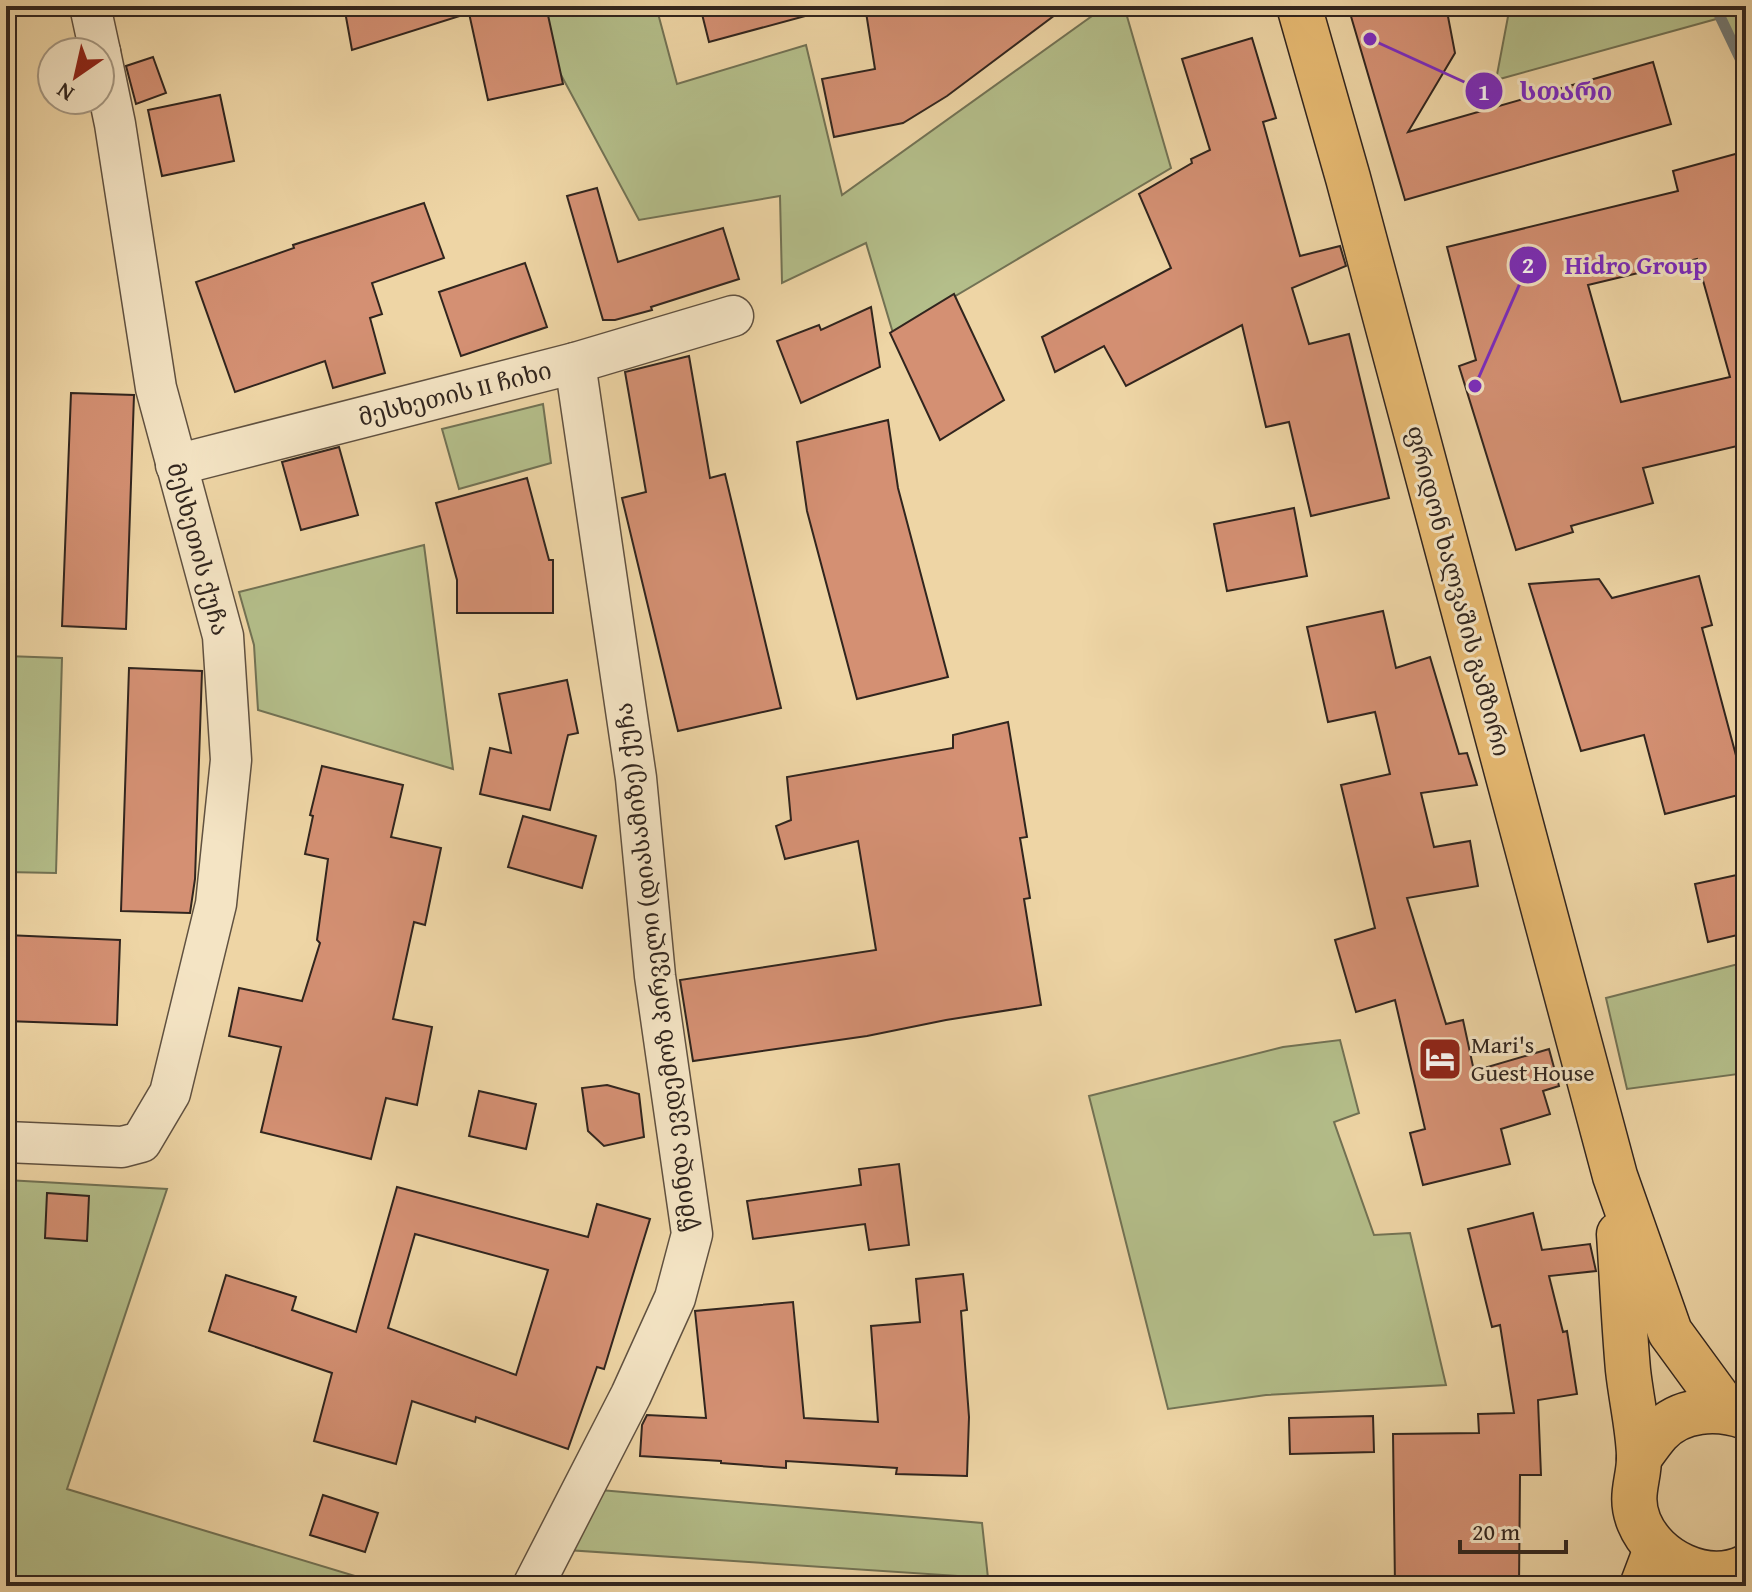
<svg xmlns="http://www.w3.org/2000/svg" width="1752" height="1592" viewBox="0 0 1752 1592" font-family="'Gentium Book Plus','Noto Serif Georgian',serif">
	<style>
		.green { fill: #b4be8a; stroke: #727254; stroke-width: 2 }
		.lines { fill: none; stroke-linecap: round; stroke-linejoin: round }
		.stream { stroke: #737b77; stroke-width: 11 }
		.building { fill: #d49073; stroke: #31251e; stroke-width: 2; fill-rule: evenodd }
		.minor-casing { stroke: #605140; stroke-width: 43 }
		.primary-casing { stroke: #31251e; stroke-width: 47 }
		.trunk-casing { stroke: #31251e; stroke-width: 47 }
		.minor { stroke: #f4e4c4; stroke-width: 40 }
		.primary { stroke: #e7ba72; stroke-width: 44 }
		.trunk { stroke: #e7ba72; stroke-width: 44 }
		.labels { text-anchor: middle; stroke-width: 6; stroke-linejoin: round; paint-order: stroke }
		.street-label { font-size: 24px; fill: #31251e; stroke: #f4e4c4 }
		.poi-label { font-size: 24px; fill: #31251e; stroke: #f4e4c4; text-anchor: start }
		.leader { fill: none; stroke: #7b2cbf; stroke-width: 3 }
		.callout-dot { fill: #7b2cbf; stroke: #f4e4c4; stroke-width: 3 }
		.mark-label { font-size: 24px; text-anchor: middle; font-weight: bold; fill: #fff }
		.callout-label { font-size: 26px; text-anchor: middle; font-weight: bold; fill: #7b2cbf; stroke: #f4e4c4; stroke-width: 6; stroke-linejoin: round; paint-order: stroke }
	</style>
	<rect width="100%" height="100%" fill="#eed5a5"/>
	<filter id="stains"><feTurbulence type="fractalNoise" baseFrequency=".0025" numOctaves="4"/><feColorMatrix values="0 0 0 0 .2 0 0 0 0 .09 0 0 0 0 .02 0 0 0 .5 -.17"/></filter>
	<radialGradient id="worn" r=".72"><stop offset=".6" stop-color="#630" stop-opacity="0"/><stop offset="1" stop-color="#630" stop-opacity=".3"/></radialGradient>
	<!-- green -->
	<g class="green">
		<polygon points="524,6 656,6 677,84 806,45 842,195 1106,6 1124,6 1171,168 893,333 866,243 782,283 780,196 639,220"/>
		<polygon points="1510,6 1746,6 1746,71 1720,18 1496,80"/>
		<polygon points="543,404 551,463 459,489 442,429"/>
		<polygon points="424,545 453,769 258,710 254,645 239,592"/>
		<polygon points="6,656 62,658 56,873 6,872"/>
		<polygon points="1746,962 1746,1073 1627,1089 1606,998"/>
		<polygon points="1340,1040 1359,1113 1334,1122 1374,1235 1410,1233 1446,1385 1266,1395 1168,1409 1089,1096 1283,1047"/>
		<polygon points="6,1180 167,1189 67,1489 388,1586 6,1586"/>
		<polygon points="600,1490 982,1523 988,1578 567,1550"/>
	</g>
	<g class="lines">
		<!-- stream -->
		<polyline class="stream" points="1715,6 1746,71"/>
	</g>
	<!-- building -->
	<g class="building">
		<polygon points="344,6 546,6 563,84 488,100 469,13 352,50"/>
		<polygon points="700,6 808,6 809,15 709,42"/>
		<polygon points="865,6 1067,6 947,96 903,123 834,137 822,79 875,69"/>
		<polygon points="1376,6 1446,6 1455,53 1408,132 1653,62 1671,124 1405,200 1350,13"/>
		<polygon points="1252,38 1276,118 1263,122 1300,256 1340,246 1346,266 1292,288 1309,344 1349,334 1389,498 1311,516 1289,422 1266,427 1242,325 1126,386 1104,346 1055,372 1042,337 1171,268 1139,194 1192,163 1191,159 1210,150 1182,59"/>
		<polygon points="153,57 166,93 136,104 126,66"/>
		<polygon points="220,95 234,161 162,176 148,110"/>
		<path d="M1739 153 1746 176V444L1643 468 1653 503 1571 526 1573 532 1516 550 1459 366 1476 360 1447 247 1678 191 1673 171ZM1697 259 1730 377 1621 402 1588 285Z"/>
		<polygon points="597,188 618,262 723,228 739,279 651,307 652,310 615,320 603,320 567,196"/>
		<polygon points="424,203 444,258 372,283 382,314 370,318 385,373 333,388 325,361 235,392 196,282 294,248 293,245"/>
		<polygon points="525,263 547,327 461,356 439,292"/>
		<polygon points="954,294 1004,400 940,440 890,333"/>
		<polygon points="871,307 880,367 801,403 777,341 819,325 821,330"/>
		<polygon points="689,356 710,478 725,474 781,708 678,731 622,498 646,492 625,372"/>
		<polygon points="71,393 134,395 126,629 62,626"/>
		<polygon points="888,420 898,488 948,677 857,699 807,511 797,442"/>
		<polygon points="339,447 358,515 301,530 282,462"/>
		<polygon points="527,478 549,560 553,560 553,613 457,613 457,580 436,503"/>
		<polygon points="1294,508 1307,576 1227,591 1214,524"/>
		<polygon points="1699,576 1712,625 1702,628 1746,793 1665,814 1644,735 1581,751 1529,584 1599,579 1612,598"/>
		<polygon points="1383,611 1396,668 1430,657 1459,754 1467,753 1477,785 1421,793 1434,847 1470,841 1478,886 1407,898 1446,1024 1463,1020 1474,1071 1549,1049 1559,1086 1543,1091 1550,1114 1501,1129 1510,1164 1423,1185 1410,1133 1425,1129 1395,1000 1356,1012 1335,940 1375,928 1341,785 1390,774 1375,712 1328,722 1307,627"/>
		<polygon points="129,668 202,671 195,879 190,913 121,911"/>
		<polygon points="567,680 578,733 568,735 550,810 480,794 490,748 511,753 499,694"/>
		<polygon points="1008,722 1027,837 1020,838 1030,898 1024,899 1041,1005 946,1020 867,1036 693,1061 680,980 876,950 858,841 785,859 776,826 791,820 787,777 953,748 953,735"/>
		<polygon points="322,766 403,785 391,837 441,848 425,925 414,922 393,1019 432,1027 417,1105 386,1098 371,1159 261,1132 281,1047 229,1036 239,988 302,1001 320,943 317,940 328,859 305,854 313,816 310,815"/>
		<polygon points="523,816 596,836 582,888 508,867"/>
		<polygon points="1746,873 1746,933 1708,942 1695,884"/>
		<polygon points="6,935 120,940 117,1025 6,1021"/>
		<polygon points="607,1085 639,1094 644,1137 604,1146 588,1131 582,1088"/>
		<polygon points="479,1091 536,1104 526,1149 469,1136"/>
		<polygon points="899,1164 909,1245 869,1250 865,1224 753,1239 747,1201 861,1185 859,1169"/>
		<path d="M397 1187 588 1237 597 1204 650 1219 604 1369 597 1367 568 1449 476 1417 475 1422 412 1401 396 1464 314 1441 332 1373 209 1331 226 1275 296 1297 292 1310 356 1332ZM415 1234 548 1270 516 1375 388 1328Z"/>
		<polygon points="47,1193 89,1196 87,1241 45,1238"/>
		<polygon points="1533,1213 1542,1250 1590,1244 1596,1271 1549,1276 1563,1332 1567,1331 1577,1394 1538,1400 1541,1475 1520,1475 1519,1586 1395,1586 1393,1434 1479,1433 1478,1414 1514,1413 1500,1325 1492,1327 1468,1229"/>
		<polygon points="963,1274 967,1310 961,1311 969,1417 967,1476 896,1474 897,1468 786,1461 786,1468 721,1463 721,1461 640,1456 642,1425 647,1415 706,1418 695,1311 793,1302 804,1418 878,1422 871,1326 920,1322 916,1279"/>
		<polygon points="1373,1416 1374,1452 1290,1454 1289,1418"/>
		<polygon points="323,1495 378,1513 365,1552 310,1535"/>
	</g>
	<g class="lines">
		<!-- minor casing -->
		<g class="minor-casing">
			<g id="minor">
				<polyline points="90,6 100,52"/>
				<polyline points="176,465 575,363 733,316"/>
				<polyline points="6,1142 122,1147 141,1142 170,1093 216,904 231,760 223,636 156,388 115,124 100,52"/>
				<polyline points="533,1586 631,1395 675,1298 692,1234 655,976 636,778 575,363"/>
			</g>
		</g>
		<!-- primary casing -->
		<g class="primary-casing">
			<polyline id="primary" points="1642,1586 1656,1549"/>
		</g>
		<!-- trunk casing -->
		<g class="trunk-casing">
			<g id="trunk">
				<polyline points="1299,6 1348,178 1615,1176 1670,1332 1727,1410"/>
				<path d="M1619 1234C1622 1279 1624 1325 1628 1370 1631 1398 1638 1427 1639 1455 1640 1479 1628 1495 1639 1522 1655 1561 1706 1586 1746 1567"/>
				<path d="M1639 1458C1645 1450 1651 1441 1658 1433 1680 1408 1718 1407 1746 1417"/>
			</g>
		</g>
		<!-- minor -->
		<use href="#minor" class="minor"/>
		<!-- primary -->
		<use href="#primary" class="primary"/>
		<!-- trunk -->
		<use href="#trunk" class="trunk"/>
	</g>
	<!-- icons -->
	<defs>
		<g id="hotel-square" transform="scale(2.3)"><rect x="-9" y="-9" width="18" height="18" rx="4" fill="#8f2418" stroke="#f4e4c4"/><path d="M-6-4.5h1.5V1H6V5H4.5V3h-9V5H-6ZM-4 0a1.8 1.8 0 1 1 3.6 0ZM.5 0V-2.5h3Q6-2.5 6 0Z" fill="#fff"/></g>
	</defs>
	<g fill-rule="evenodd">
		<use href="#hotel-square" x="1440" y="1059"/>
	</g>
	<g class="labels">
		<!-- street labels -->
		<g class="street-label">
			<text transform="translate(455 394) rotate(-14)" y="8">მესხეთის II ჩიხი</text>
			<text transform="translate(198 549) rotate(75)" y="8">მესხეთის ქუჩა</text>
			<text transform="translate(1458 591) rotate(75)" y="8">ფრიდონ ხალვაშის გამზირი</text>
			<text transform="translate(656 967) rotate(-97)" y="8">წმინდა ევდემოზ პირველი (დიასამიზე) ქუჩა</text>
		</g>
		<!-- poi labels -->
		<g class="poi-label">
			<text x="1471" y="1053">Mari's<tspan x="1471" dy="28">Guest House</tspan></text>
		</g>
	</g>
	<!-- callouts -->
	<path class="leader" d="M1370 39L1484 91M1475 386L1528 265"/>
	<g class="callout-dot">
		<circle cx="1370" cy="39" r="8"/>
		<circle cx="1475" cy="386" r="8"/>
		<circle cx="1484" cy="91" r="20"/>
		<circle cx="1528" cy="265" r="20"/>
	</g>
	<g class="mark-label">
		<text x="1484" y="100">1</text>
		<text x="1528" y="273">2</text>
	</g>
	<g class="callout-label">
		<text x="1566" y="100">სთარი</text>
		<text x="1636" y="274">Hidro Group</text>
	</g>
	<!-- margin -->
	<rect width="1752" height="1592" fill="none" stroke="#eed5a5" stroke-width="32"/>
	<rect x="8" y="8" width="1736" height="1576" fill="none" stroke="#31251e" stroke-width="4"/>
	<rect x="16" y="16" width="1720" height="1560" fill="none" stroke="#31251e" stroke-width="2"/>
	<!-- north arrow -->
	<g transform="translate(76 76) rotate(214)"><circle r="38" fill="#f4e4c4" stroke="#a69882" stroke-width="2"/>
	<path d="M0-6L14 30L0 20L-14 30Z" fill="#8f2418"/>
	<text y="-12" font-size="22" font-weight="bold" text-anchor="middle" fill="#31251e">N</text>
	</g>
	<!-- scale -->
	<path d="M1460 1540v12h106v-12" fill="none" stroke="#31251e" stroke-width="4"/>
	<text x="1472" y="1540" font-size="24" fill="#31251e" stroke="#f4e4c4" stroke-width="6" paint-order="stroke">20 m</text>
	<rect width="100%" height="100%" filter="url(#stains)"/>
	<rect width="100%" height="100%" fill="url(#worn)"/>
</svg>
